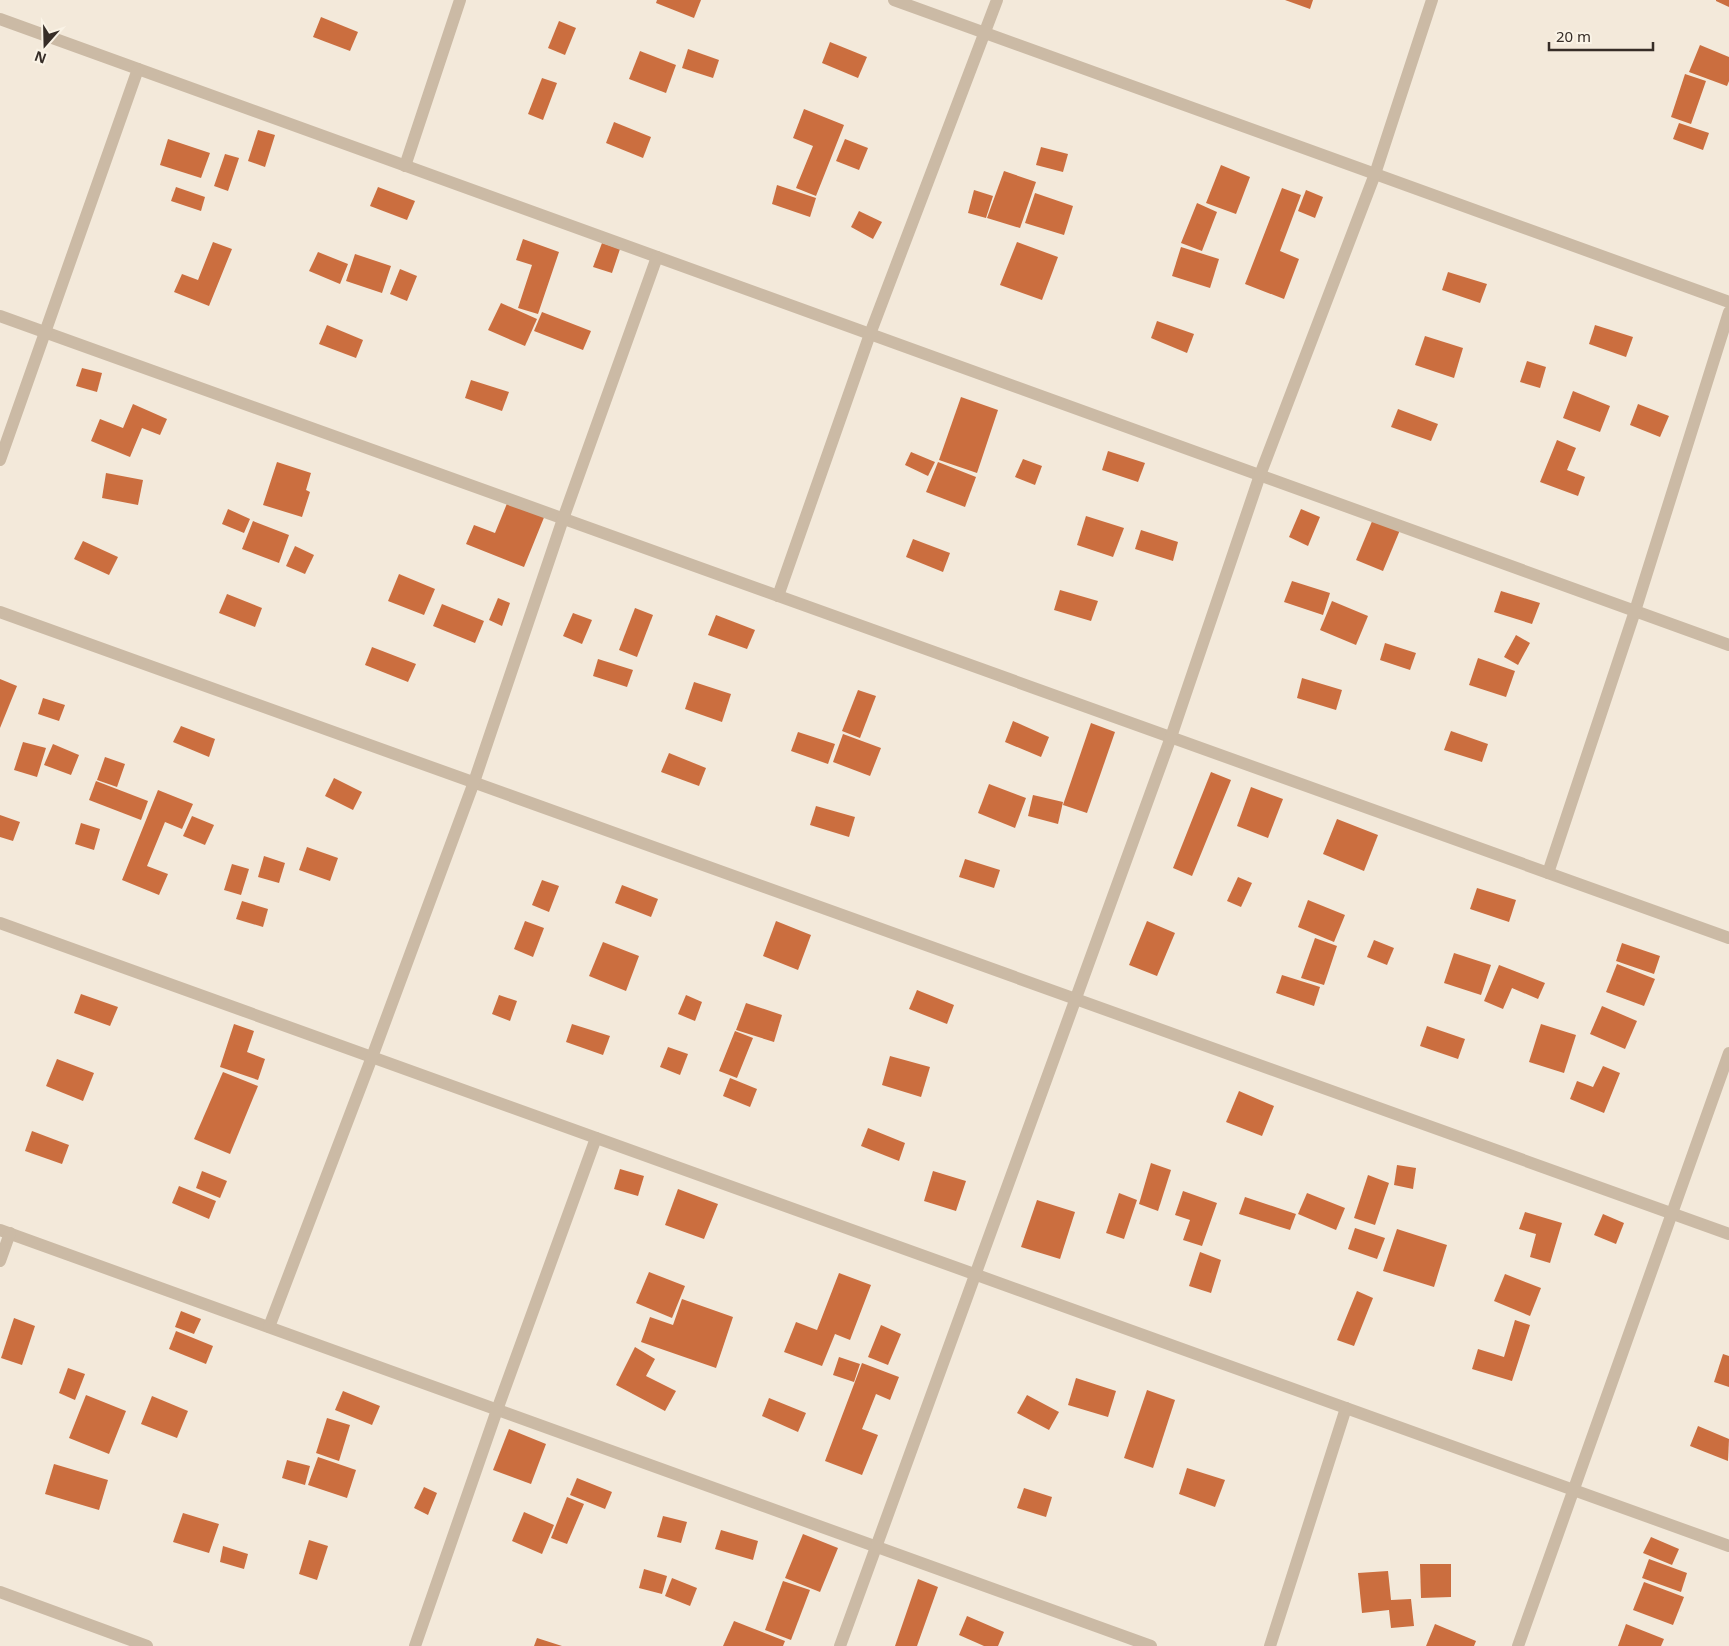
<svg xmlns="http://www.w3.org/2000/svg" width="1729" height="1646" viewBox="0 0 1729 1646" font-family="'Noto Sans',sans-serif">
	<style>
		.building { fill: #cb6e3f }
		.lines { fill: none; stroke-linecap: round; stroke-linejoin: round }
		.minor { stroke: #cbbaa5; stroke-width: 12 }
	</style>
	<rect width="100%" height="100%" fill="#f3e9da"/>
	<!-- building -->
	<g class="building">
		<polygon points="657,0 701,0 694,18 656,3"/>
		<polygon points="1285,0 1313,0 1310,9"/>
		<polygon points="1716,0 1729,0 1729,7 1716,1"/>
		<polygon points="321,17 358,32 350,51 313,37"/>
		<polygon points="559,21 576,28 565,55 548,48"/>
		<polygon points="830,42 867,57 858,78 822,63"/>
		<polygon points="1700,45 1729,57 1729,81 1727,86 1689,72"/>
		<polygon points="688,49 719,60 713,78 682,68"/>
		<polygon points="640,51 676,65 666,93 629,79"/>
		<polygon points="1685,74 1706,81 1691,124 1671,117"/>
		<polygon points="542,78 557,83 543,120 528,114"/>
		<polygon points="804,109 844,125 816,196 796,188 813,146 793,138"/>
		<polygon points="614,122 651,137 643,158 606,143"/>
		<polygon points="1679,123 1709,133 1703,150 1673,139"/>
		<polygon points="258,130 275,135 265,167 248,161"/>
		<polygon points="168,139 210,153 201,178 160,165"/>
		<polygon points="845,139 868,148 859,170 836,161"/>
		<polygon points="1041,147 1068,154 1063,172 1036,165"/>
		<polygon points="225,154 239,158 228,191 214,186"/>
		<polygon points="1221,165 1250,177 1236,214 1206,203"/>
		<polygon points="1004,171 1036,182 1020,228 987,218"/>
		<polygon points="777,185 816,198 810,217 772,204"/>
		<polygon points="176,187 205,197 201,211 171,201"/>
		<polygon points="378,187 415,201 407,220 370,206"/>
		<polygon points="1282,188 1301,195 1280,251 1299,259 1284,299 1245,284"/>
		<polygon points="974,190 993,196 986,218 968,213"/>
		<polygon points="1306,190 1323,197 1315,218 1298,211"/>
		<polygon points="1035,193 1073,206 1064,235 1025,223"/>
		<polygon points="1197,203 1217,212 1202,251 1181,243"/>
		<polygon points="859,211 882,222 873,239 851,227"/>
		<polygon points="523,239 559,252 538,314 518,308 532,265 516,260"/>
		<polygon points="213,242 232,249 209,306 174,292 182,274 198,280"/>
		<polygon points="1017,242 1058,257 1042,300 1000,285"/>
		<polygon points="602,243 620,249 612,273 593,267"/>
		<polygon points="1181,247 1219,259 1210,288 1172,276"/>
		<polygon points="318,252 348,264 340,284 309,271"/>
		<polygon points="355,254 391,266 382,293 346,281"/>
		<polygon points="400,269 417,276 407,301 390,294"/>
		<polygon points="1448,272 1487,284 1480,303 1442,290"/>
		<polygon points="501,303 537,319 525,346 488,330"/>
		<polygon points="542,312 591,331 583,350 534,331"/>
		<polygon points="1157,321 1194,334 1187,353 1151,338"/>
		<polygon points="327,325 363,340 356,358 319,344"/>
		<polygon points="1595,325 1633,337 1626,357 1589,344"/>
		<polygon points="1425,336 1463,348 1454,378 1415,365"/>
		<polygon points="1527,361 1546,367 1540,388 1520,382"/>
		<polygon points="82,368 102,373 97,392 76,386"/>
		<polygon points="471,380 509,392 502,411 465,398"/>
		<polygon points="1573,391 1610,406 1600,432 1563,418"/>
		<polygon points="961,397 998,410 977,473 939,460"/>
		<polygon points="133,404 167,419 160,435 142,428 130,457 91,441 100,419 123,428"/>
		<polygon points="1638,404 1669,416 1660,437 1630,425"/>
		<polygon points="1398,409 1438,424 1431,441 1391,427"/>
		<polygon points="1557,440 1576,448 1567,470 1585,477 1578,496 1540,482"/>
		<polygon points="1108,451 1145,463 1138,482 1102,470"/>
		<polygon points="911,452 935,462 928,476 905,465"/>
		<polygon points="1023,459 1042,466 1035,485 1015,477"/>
		<polygon points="277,462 311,473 306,490 310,492 302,517 263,505"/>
		<polygon points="938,462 976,477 965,507 926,492"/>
		<polygon points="106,473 143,480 138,505 102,498"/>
		<polygon points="508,501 545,515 524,567 466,544 474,525 495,533"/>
		<polygon points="228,509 250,519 244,533 222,524"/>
		<polygon points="1301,509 1320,517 1308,546 1289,537"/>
		<polygon points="1086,516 1124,528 1113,557 1077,545"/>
		<polygon points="1373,519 1400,530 1383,571 1356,560"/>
		<polygon points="253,521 289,535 279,563 242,549"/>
		<polygon points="1141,530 1178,542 1173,561 1135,549"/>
		<polygon points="913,539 950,553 943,572 906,557"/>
		<polygon points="83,541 118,557 109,575 74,559"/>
		<polygon points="295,546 314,555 305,574 286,566"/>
		<polygon points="399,574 435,589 424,615 388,601"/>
		<polygon points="1292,581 1330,593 1323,615 1284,602"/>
		<polygon points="1060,590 1098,601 1091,621 1054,610"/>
		<polygon points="1501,591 1540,603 1532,624 1494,612"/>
		<polygon points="227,594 262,608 255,627 219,613"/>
		<polygon points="498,598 510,603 502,626 489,620"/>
		<polygon points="1332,601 1368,616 1356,645 1320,630"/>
		<polygon points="442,604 484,621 475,643 433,626"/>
		<polygon points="635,608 653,615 637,657 619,650"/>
		<polygon points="573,613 592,620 582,644 563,636"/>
		<polygon points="716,615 755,630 747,649 708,635"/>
		<polygon points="1516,635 1530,643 1518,665 1504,657"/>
		<polygon points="1385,643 1416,653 1410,670 1380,660"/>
		<polygon points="372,647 416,664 408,682 365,665"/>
		<polygon points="1478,658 1515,671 1506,697 1469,685"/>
		<polygon points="598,659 633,670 627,687 593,676"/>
		<polygon points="1302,678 1342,690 1336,710 1297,698"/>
		<polygon points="0,679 17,686 0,728"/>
		<polygon points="694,682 731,694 722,722 685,709"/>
		<polygon points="858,690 876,696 860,738 842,731"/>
		<polygon points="43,698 65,705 59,721 38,714"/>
		<polygon points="1013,721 1049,737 1041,757 1005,742"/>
		<polygon points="1091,723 1115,732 1087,813 1063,805"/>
		<polygon points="181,726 215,739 209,757 173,742"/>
		<polygon points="1451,731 1488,744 1482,762 1444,750"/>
		<polygon points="798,732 835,744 828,764 791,751"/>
		<polygon points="843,734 881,748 870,776 833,762"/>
		<polygon points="23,742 46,748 37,777 14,770"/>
		<polygon points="53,744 79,755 71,775 44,765"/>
		<polygon points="669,753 706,768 699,786 661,772"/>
		<polygon points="105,757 125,764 117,787 97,780"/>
		<polygon points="1211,772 1231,780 1192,876 1173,868"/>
		<polygon points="334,778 362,792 353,810 325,796"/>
		<polygon points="96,781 148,801 141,820 89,800"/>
		<polygon points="989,784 1026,798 1015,828 978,813"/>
		<polygon points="1251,787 1283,799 1268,838 1237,826"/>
		<polygon points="158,790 193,804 182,829 165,822 147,866 168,874 159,895 122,880"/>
		<polygon points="1033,795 1063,802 1058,824 1028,816"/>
		<polygon points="816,806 855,817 849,837 810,825"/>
		<polygon points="0,815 20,822 13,841 0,837"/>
		<polygon points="192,816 214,825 205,845 183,836"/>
		<polygon points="1337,819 1378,835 1364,871 1323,854"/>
		<polygon points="81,823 100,829 94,850 75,844"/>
		<polygon points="307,847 338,858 330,881 299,870"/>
		<polygon points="264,856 285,863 279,883 258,877"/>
		<polygon points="965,859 1000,870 994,888 959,877"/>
		<polygon points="232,864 249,869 241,895 224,890"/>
		<polygon points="1238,877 1252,883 1241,907 1227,901"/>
		<polygon points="542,880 559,886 549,912 532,905"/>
		<polygon points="622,885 658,899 651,917 615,903"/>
		<polygon points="1477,888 1516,900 1509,922 1470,909"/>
		<polygon points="1308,900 1345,915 1334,942 1298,927"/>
		<polygon points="242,901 268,909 263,927 236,919"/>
		<polygon points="525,921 544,928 533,957 514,949"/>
		<polygon points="776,921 811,935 798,970 763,956"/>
		<polygon points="1147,921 1175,933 1157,976 1129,965"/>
		<polygon points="1315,938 1337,946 1324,985 1301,978"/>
		<polygon points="1374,940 1394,948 1387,965 1367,957"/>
		<polygon points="603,942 639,956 626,991 589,976"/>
		<polygon points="1622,943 1660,956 1654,974 1616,961"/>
		<polygon points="1454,953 1491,965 1481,995 1444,983"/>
		<polygon points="1617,964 1655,979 1644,1006 1606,992"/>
		<polygon points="1499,965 1545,983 1538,999 1512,988 1503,1009 1484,1001"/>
		<polygon points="1282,975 1320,987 1314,1006 1276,993"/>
		<polygon points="917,990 954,1005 947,1024 909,1009"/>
		<polygon points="81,994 118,1007 110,1026 74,1013"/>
		<polygon points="499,995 517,1001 510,1021 492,1014"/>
		<polygon points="686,995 702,1002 695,1021 678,1014"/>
		<polygon points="746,1003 782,1015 774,1042 736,1030"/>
		<polygon points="1602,1006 1637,1021 1625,1049 1590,1034"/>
		<polygon points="234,1024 254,1031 247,1052 265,1059 258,1080 220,1067"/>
		<polygon points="572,1024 610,1036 603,1055 566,1042"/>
		<polygon points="1541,1024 1576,1035 1564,1073 1529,1062"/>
		<polygon points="1427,1026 1465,1039 1458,1059 1420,1046"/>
		<polygon points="735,1031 753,1038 737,1078 719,1071"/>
		<polygon points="668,1047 688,1054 680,1075 660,1067"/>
		<polygon points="890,1056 930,1067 921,1097 882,1085"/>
		<polygon points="57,1059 94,1073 83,1101 46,1086"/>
		<polygon points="1603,1066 1620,1073 1604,1113 1570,1099 1577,1081 1593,1087"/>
		<polygon points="223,1072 258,1086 230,1154 194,1139"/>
		<polygon points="730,1078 757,1089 750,1107 723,1096"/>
		<polygon points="1239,1091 1274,1106 1262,1136 1226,1122"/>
		<polygon points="868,1128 905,1143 899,1161 861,1146"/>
		<polygon points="32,1131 69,1145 62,1164 25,1151"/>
		<polygon points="1151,1163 1171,1170 1158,1211 1139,1204"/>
		<polygon points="1397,1165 1416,1168 1413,1189 1394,1185"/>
		<polygon points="620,1169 644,1176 638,1196 614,1189"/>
		<polygon points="202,1171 227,1181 220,1198 196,1188"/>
		<polygon points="933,1171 966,1181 956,1211 924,1201"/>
		<polygon points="1368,1175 1389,1183 1375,1225 1354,1218"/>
		<polygon points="179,1186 216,1201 209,1219 172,1203"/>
		<polygon points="678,1189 718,1204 704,1239 665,1225"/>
		<polygon points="1183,1191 1217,1203 1202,1246 1183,1240 1190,1220 1175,1215"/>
		<polygon points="1119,1193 1137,1200 1124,1239 1106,1233"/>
		<polygon points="1307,1193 1345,1208 1336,1230 1298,1214"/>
		<polygon points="1245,1197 1296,1214 1290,1230 1239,1214"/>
		<polygon points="1037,1200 1075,1212 1060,1259 1021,1247"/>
		<polygon points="1525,1212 1562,1223 1550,1263 1530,1257 1536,1234 1519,1229"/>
		<polygon points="1603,1214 1624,1223 1616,1244 1594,1235"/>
		<polygon points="1355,1228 1385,1238 1377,1259 1348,1249"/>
		<polygon points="1397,1229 1447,1245 1434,1287 1383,1271"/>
		<polygon points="1200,1252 1221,1260 1211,1293 1189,1286"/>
		<polygon points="649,1272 685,1286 672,1318 636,1303"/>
		<polygon points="839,1273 871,1285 850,1340 835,1334 822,1366 784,1352 796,1322 817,1330"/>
		<polygon points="1505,1274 1541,1288 1530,1316 1494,1301"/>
		<polygon points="1357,1291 1373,1298 1354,1346 1337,1340"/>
		<polygon points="682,1299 733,1317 716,1368 641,1342 650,1317 673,1325"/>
		<polygon points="181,1311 201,1319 194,1334 175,1327"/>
		<polygon points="14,1318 35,1326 22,1365 1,1358"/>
		<polygon points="1515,1320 1530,1325 1512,1381 1472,1369 1478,1349 1504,1357"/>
		<polygon points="881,1325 901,1334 888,1365 868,1357"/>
		<polygon points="176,1331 213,1346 206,1364 169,1349"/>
		<polygon points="635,1347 655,1359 646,1376 676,1391 665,1411 616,1385"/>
		<polygon points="1723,1354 1729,1356 1729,1387 1714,1382"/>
		<polygon points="839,1357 860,1364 854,1382 833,1375"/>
		<polygon points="862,1363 899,1377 890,1400 876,1394 862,1429 878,1435 862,1475 825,1461"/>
		<polygon points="68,1368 85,1374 75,1400 59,1393"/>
		<polygon points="1076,1378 1116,1391 1108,1417 1068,1405"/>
		<polygon points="1147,1390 1175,1400 1153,1468 1124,1458"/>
		<polygon points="343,1391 380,1406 372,1425 335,1410"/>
		<polygon points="86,1395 126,1411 109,1454 69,1438"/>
		<polygon points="1027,1395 1059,1412 1049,1430 1017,1413"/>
		<polygon points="152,1396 188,1411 177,1438 141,1424"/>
		<polygon points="769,1398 806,1413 798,1432 762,1416"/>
		<polygon points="327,1418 350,1425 339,1461 316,1453"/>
		<polygon points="1698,1426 1729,1439 1728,1461 1690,1446"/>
		<polygon points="509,1429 546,1444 531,1484 493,1470"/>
		<polygon points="318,1457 356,1470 347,1498 308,1485"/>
		<polygon points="287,1460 310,1466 305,1485 282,1478"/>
		<polygon points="54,1464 108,1480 99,1510 45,1494"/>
		<polygon points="1187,1468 1225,1480 1215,1507 1179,1494"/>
		<polygon points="577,1478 612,1492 605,1509 570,1495"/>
		<polygon points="424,1487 437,1493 428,1515 414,1508"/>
		<polygon points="1024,1488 1052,1497 1046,1517 1017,1508"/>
		<polygon points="567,1497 584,1504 567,1544 551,1538"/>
		<polygon points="524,1512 554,1525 542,1554 512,1541"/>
		<polygon points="183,1513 219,1524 209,1553 173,1542"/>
		<polygon points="663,1516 687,1522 681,1543 657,1537"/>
		<polygon points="721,1530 758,1541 753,1560 715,1549"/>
		<polygon points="803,1534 838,1548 820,1592 785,1578"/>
		<polygon points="1651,1537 1679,1549 1672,1565 1643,1553"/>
		<polygon points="309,1540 328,1546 317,1580 299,1574"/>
		<polygon points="223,1546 248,1554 244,1569 220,1562"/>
		<polygon points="1649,1559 1687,1573 1681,1592 1642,1578"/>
		<polygon points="1420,1564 1451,1564 1451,1597 1421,1598"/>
		<polygon points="644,1569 667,1576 662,1594 639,1588"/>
		<polygon points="1388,1571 1391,1600 1411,1599 1414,1626 1391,1628 1389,1610 1362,1613 1358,1573"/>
		<polygon points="672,1578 697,1588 690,1606 665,1596"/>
		<polygon points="918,1579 938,1587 917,1646 895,1646"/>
		<polygon points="783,1581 810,1590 791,1640 765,1630"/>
		<polygon points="1644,1582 1684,1597 1673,1625 1633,1610"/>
		<polygon points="967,1616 1004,1632 998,1646 984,1646 959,1635"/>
		<polygon points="734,1621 785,1641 783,1646 723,1646"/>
		<polygon points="1435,1624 1476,1641 1474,1646 1426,1646"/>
		<polygon points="1626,1624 1664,1639 1661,1646 1618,1646"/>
		<polygon points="537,1638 562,1646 534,1646"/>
	</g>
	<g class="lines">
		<!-- minor -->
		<g class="minor">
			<polyline points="894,0 1729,302"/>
			<polyline points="0,19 1729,645"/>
			<polyline points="405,166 460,0"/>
			<polyline points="0,316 1729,938"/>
			<polyline points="0,460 138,69"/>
			<polyline points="778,596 870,334 997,0"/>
			<polyline points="0,612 1729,1234"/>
			<polyline points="1548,873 1635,611 1729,312"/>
			<polyline points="0,923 1729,1546"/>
			<polyline points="0,1230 1151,1646"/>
			<polyline points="0,1261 10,1233"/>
			<polyline points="269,1327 372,1057 474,782 563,519 657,257"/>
			<polyline points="0,1592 147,1646"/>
			<polyline points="415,1646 497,1410 596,1138"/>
			<polyline points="840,1646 1171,737 1260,475 1375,174 1432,0"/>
			<polyline points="1270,1646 1346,1408"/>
			<polyline points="1518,1646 1729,1053"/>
		</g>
	</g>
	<!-- north arrow -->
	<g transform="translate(45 45) rotate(200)" stroke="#faf3e6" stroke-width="4" paint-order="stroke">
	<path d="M0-4L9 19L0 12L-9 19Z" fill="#362d27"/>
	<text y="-8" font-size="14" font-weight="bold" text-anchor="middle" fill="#362d27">N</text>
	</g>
	<!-- scale -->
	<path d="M1549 42v8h104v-8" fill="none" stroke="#362d27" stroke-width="2.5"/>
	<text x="1556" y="42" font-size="15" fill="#362d27" stroke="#faf3e6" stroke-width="4" paint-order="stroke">20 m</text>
</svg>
